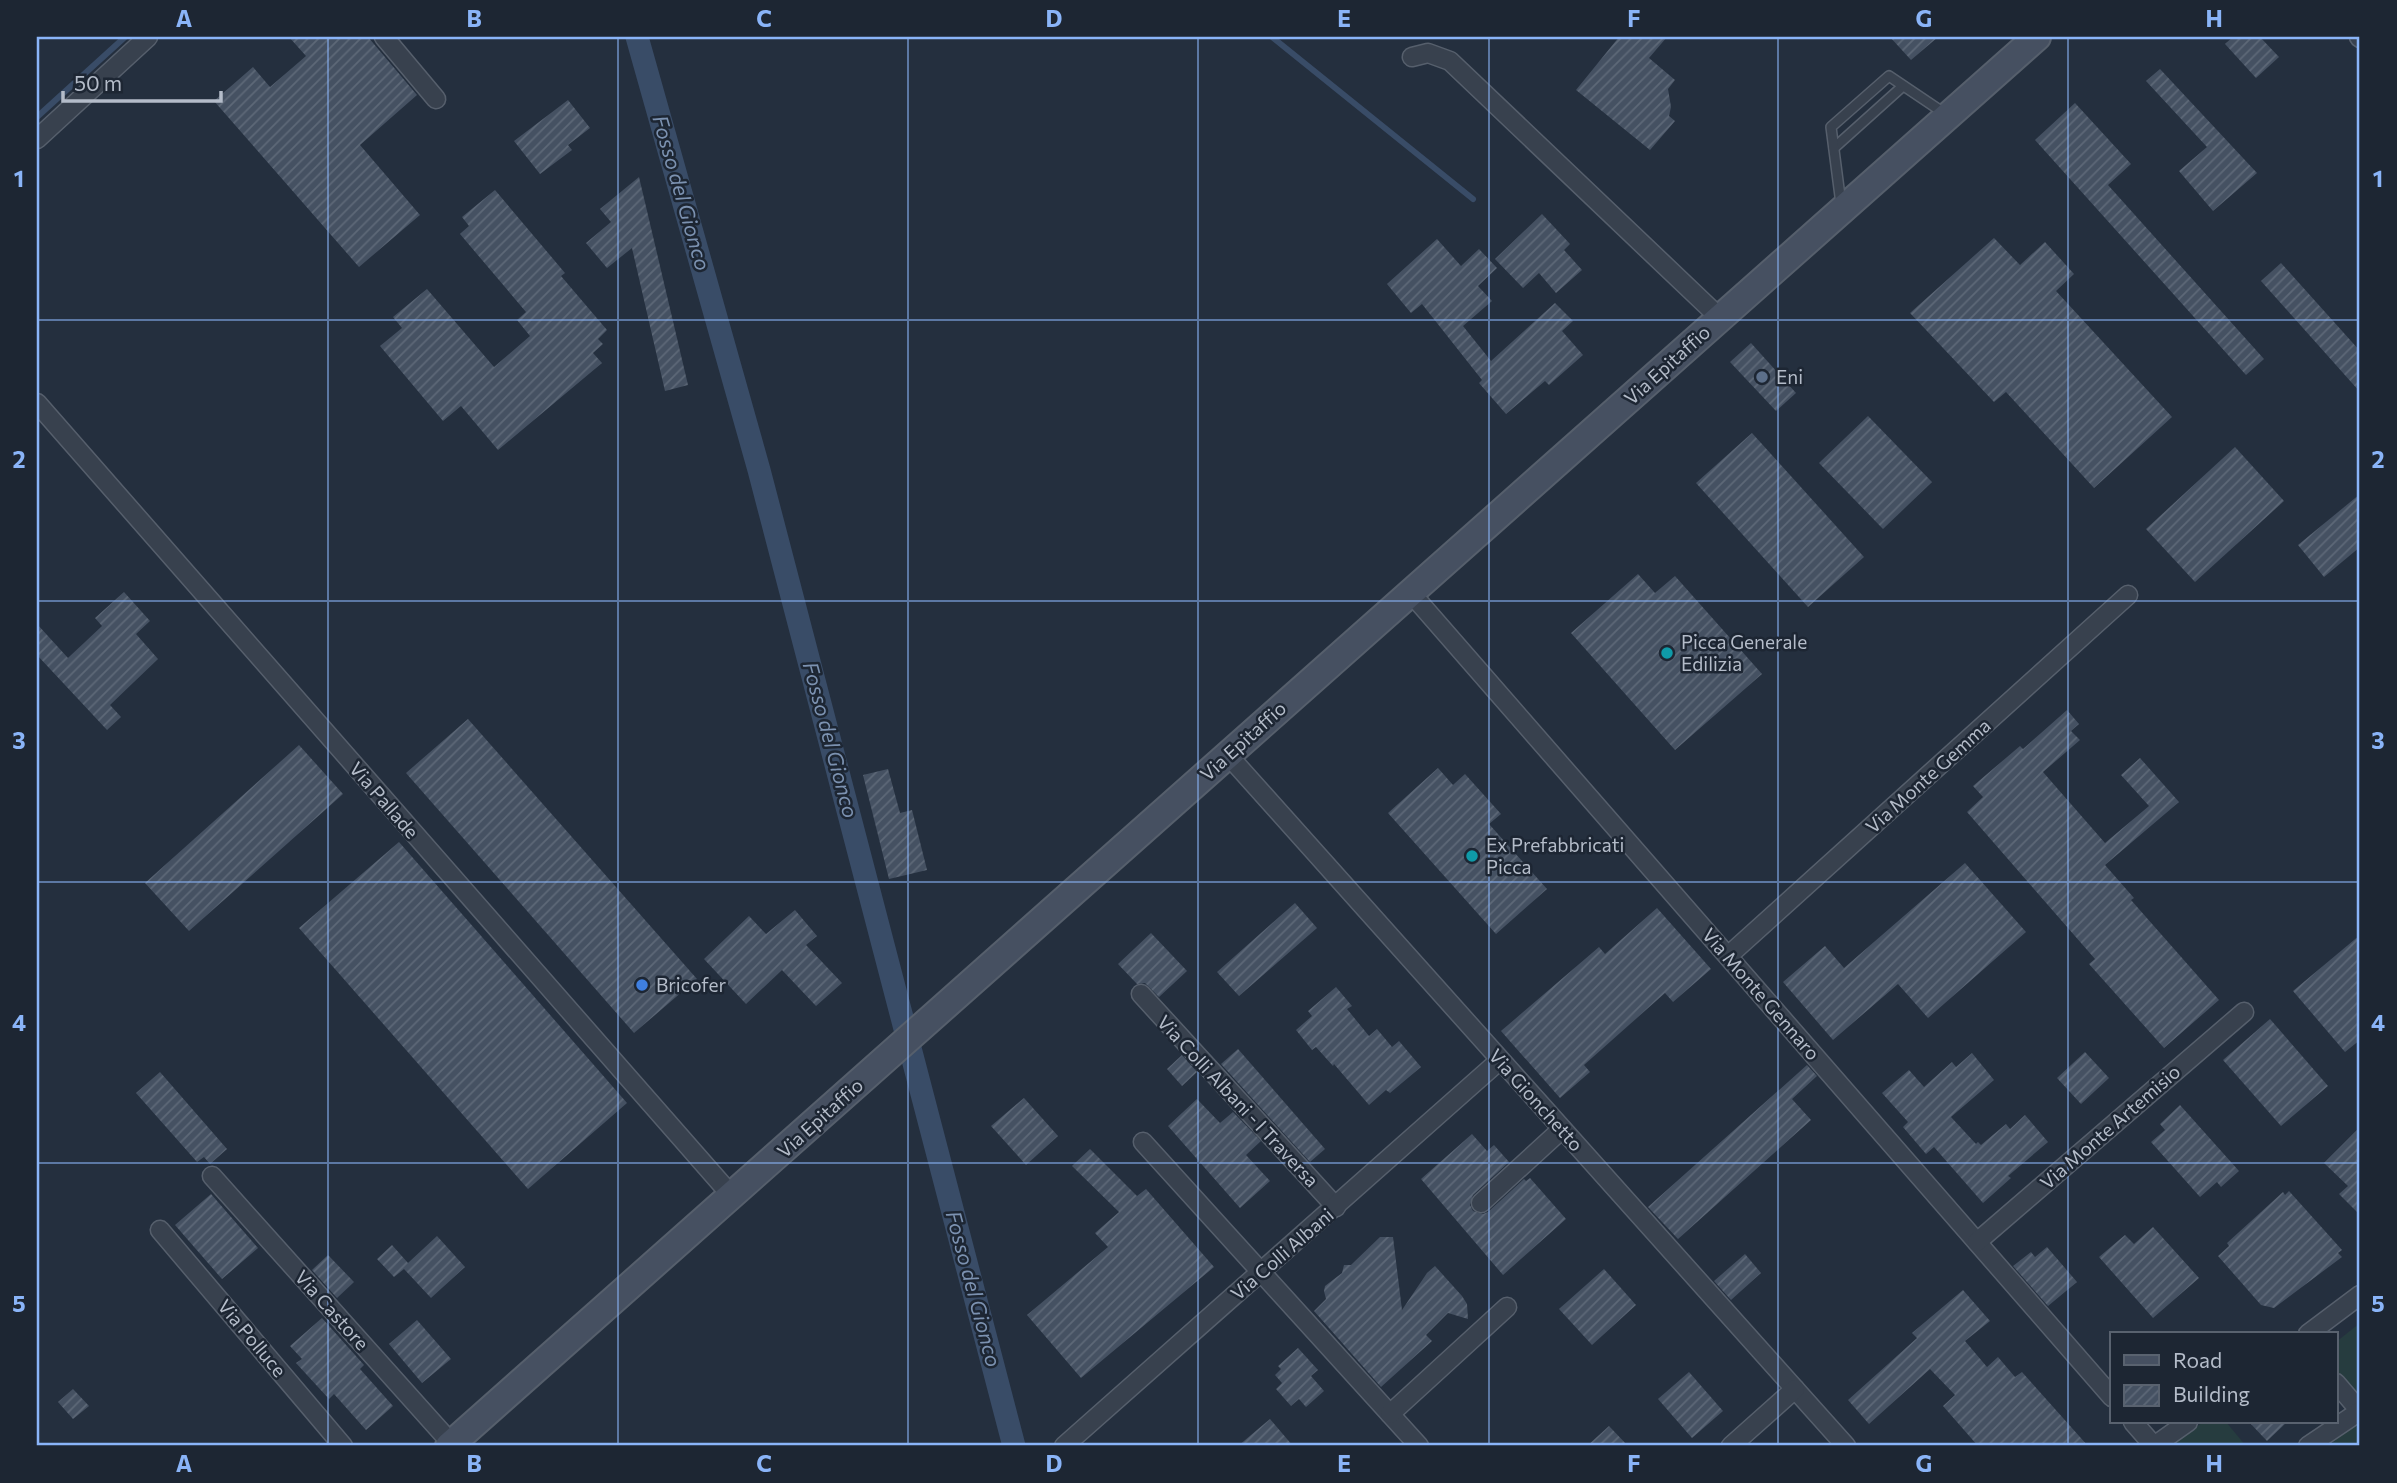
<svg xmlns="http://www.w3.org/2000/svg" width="2397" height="1483" viewBox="0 0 2397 1483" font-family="Commissioner,sans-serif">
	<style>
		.green { fill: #263c3f }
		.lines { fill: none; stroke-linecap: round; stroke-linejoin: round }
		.stream { stroke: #394c67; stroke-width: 6 }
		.canal { stroke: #394c67; stroke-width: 23 }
		.building { fill: url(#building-hatch) }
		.service-casing { stroke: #565f6c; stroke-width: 12 }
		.minor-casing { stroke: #565f6c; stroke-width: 21 }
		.secondary-casing { stroke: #565f6c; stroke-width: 30 }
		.service { stroke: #38414e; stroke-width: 9 }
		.minor { stroke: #38414e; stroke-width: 18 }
		.secondary { stroke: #465061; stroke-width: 26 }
		.grid { fill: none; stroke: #8ab4f8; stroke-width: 2; stroke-opacity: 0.55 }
		.service-dot { fill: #5c6f8a; stroke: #1d2633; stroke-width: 2.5 }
		.culture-dot { fill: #0f9aa8; stroke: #1d2633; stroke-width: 2.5 }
		.shop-dot { fill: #3f7fe0; stroke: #1d2633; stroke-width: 2.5 }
		.labels { text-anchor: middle; stroke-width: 5; stroke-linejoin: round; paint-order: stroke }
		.street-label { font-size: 19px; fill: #b4bcc9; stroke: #1d2633 }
		.poi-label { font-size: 19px; fill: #b4bcc9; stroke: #1d2633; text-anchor: start }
		.water-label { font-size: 21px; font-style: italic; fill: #7c92b1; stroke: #1d2633 }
		.neatline { fill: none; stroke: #8ab4f8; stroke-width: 2.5 }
		.grid-label { font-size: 23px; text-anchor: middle; font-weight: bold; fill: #8ab4f8 }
	</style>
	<defs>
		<pattern id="building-hatch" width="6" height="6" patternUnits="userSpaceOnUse" patternTransform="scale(1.75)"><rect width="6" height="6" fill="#455162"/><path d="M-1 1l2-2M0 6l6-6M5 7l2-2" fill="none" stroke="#5d6877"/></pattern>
	</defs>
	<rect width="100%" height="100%" fill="#242f3e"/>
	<!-- green -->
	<g class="green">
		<polygon points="2360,1323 2360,1402 2336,1370 2336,1342"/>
		<polygon points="2360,1420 2360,1446 2328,1446"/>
		<polygon points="2203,1422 2226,1422 2246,1446 2171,1446"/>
	</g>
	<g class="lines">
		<!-- stream -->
		<g class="stream">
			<polyline points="1272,37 1473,199"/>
			<polyline points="37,117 125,37"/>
		</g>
		<!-- canal -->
		<polyline class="canal" points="637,37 759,470 1014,1446"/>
	</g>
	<!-- building -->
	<g class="building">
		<polygon points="289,37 368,37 417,95 360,145 420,215 359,267 214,101 253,67 270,87 306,56"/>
		<polygon points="1619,37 1667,37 1649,58 1675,80 1668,89 1671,107 1669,116 1675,121 1650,150 1576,90"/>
		<polygon points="1890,37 1938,37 1911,60"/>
		<polygon points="2233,37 2260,37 2279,57 2256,78 2225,44"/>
		<polygon points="2160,69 2257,173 2213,211 2179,171 2207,147 2146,81"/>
		<polygon points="568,100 590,128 568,145 572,150 540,174 514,141"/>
		<polygon points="2075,103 2131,164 2108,185 2264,359 2246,375 2035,140"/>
		<polygon points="639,177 688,385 665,391 632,248 607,268 586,243 611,222 600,209"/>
		<polygon points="495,190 565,273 561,276 607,330 598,339 603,344 593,353 602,363 498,450 461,406 443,421 380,346 402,328 393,317 427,289 494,367 530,336 517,320 526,312 460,234 469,226 462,217"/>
		<polygon points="1542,214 1570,244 1564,250 1582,270 1556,293 1539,273 1523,288 1495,259"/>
		<polygon points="1994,238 2020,265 2045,242 2074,274 2056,291 2172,417 2094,488 2006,392 1994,402 1910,313"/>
		<polygon points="1437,239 1461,266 1479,249 1497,268 1478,286 1492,301 1463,326 1491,361 1555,303 1573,321 1562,331 1583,355 1549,385 1545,381 1506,414 1479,383 1482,380 1422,304 1411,313 1387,284"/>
		<polygon points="2281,263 2360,351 2360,392 2261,281"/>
		<polygon points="1751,343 1796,393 1776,411 1730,362"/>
		<polygon points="1868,416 1932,482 1883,529 1819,463"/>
		<polygon points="1752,433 1864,557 1808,607 1696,483"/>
		<polygon points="2235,447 2284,501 2195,582 2146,529"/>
		<polygon points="2360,494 2360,547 2324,577 2298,545"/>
		<polygon points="1638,574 1655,593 1675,576 1762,674 1675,750 1571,633"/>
		<polygon points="124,592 150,621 136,634 158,659 110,705 121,717 107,730 37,655 37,624 68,658 102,626 95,618"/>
		<polygon points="2067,710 2079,724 2071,731 2080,740 2043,772 2105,843 2149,806 2121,775 2140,758 2179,802 2105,865 2134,898 2131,900 2219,1000 2164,1048 2089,964 2095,959 1967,812 1983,797 1973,786 2020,746 2023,749"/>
		<polygon points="468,719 697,979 634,1033 406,773"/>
		<polygon points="299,745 343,794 189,931 145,883"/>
		<polygon points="1438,768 1453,785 1465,774 1501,814 1489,824 1547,889 1496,934 1388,813"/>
		<polygon points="888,769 900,813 912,810 927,870 889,879 863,775"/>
		<polygon points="399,842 627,1103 528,1189 299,928"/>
		<polygon points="1965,863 2026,932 1928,1018 1898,984 1833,1040 1783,982 1825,946 1844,968"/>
		<polygon points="1295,903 1317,928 1239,996 1217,972"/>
		<polygon points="1657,908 1711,969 1673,1002 1665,993 1584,1065 1590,1072 1560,1098 1501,1031 1599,947 1605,954"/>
		<polygon points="795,910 817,936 806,945 842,983 816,1006 782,970 746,1004 704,959 749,916 766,934"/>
		<polygon points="1151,933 1187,971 1159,997 1145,983 1137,984 1118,964"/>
		<polygon points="2360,935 2360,1040 2345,1052 2293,991"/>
		<polygon points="1336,987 1352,1006 1347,1009 1369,1036 1377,1029 1392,1047 1399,1041 1421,1067 1390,1093 1386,1090 1369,1105 1334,1064 1333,1066 1316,1047 1312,1050 1296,1030 1312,1016 1308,1011"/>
		<polygon points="2270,1019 2328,1086 2281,1126 2223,1060"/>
		<polygon points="1238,1049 1325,1149 1310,1162 1221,1064"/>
		<polygon points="2085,1052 2109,1078 2081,1104 2057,1078"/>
		<polygon points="1972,1053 1994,1080 1951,1117 1976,1144 1978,1142 1981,1145 2006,1124 2010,1129 2025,1115 2048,1142 2008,1176 2011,1178 1983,1203 1934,1147 1926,1154 1903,1127 1908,1122 1882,1093 1909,1070 1924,1087 1952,1062 1956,1067"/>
		<polygon points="1182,1055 1197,1072 1182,1086 1167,1069"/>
		<polygon points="1807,1065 1817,1076 1792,1099 1811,1120 1678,1239 1648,1207"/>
		<polygon points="160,1072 227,1149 210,1164 204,1157 197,1162 136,1093"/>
		<polygon points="1024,1098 1058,1136 1026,1165 991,1126"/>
		<polygon points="1197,1099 1220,1123 1233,1112 1261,1141 1246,1155 1270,1181 1240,1208 1168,1126"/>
		<polygon points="2180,1105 2239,1171 2221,1187 2217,1182 2200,1197 2151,1142 2165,1130 2160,1124"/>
		<polygon points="2360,1127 2360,1215 2339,1194 2348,1186 2324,1163"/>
		<polygon points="1472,1134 1487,1151 1494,1145 1509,1162 1473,1195 1470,1205 1473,1211 1483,1214 1488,1212 1524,1179 1526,1181 1530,1178 1566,1219 1503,1275 1421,1179"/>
		<polygon points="1090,1149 1137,1196 1146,1189 1214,1267 1081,1378 1027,1315 1108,1247 1095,1233 1119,1212 1072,1166"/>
		<polygon points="2289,1191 2342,1250 2338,1253 2342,1257 2274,1308 2261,1305 2218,1256 2229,1246 2227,1243 2283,1192 2285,1195"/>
		<polygon points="211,1194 258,1248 222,1279 175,1225"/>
		<polygon points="2153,1227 2199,1278 2153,1318 2099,1257 2125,1235 2134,1244"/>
		<polygon points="437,1236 465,1267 431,1298 404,1269 394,1277 377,1259 392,1245 408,1263"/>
		<polygon points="1380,1237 1393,1237 1402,1310 1427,1273 1435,1266 1462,1296 1467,1304 1468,1319 1448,1313 1426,1335 1432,1341 1381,1387 1314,1311 1326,1299 1324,1291 1325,1286 1342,1273 1344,1265 1351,1265"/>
		<polygon points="2047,1247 2077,1282 2048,1306 2013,1266 2031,1252 2035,1257"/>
		<polygon points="1745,1254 1761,1273 1731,1300 1714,1281"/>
		<polygon points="328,1255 354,1282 337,1298 312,1270"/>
		<polygon points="1604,1269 1636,1305 1592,1345 1559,1309"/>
		<polygon points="1963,1290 1990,1321 1965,1341 1987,1367 1998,1357 2015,1377 2022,1372 2088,1446 1978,1446 1943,1406 1955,1395 1930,1369 1869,1424 1848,1400 1917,1338 1912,1333"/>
		<polygon points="322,1318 364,1365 360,1369 393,1406 366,1430 334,1394 329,1399 296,1363 302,1359 290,1346"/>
		<polygon points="417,1320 451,1359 422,1383 389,1344"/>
		<polygon points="1298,1348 1318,1370 1311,1376 1324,1391 1306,1407 1299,1399 1291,1406 1276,1389 1282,1383 1275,1375 1281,1369 1278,1366"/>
		<polygon points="1689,1372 1723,1411 1692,1438 1658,1399"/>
		<polygon points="73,1389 89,1406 73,1419 58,1402"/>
		<polygon points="1270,1419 1293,1446 1238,1446"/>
		<polygon points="2249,1422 2287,1422 2267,1441"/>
		<polygon points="1609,1426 1628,1446 1587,1446"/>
	</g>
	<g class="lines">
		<!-- service casing -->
		<g class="service-casing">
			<g id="service">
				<polyline points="1834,148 1903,86"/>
				<polyline points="1841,204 1831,127 1889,76 1947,115"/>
			</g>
		</g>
		<!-- minor casing -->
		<g class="minor-casing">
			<g id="minor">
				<polyline points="384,37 436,99"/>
				<polyline points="2359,37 2360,38"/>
				<polyline points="1412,57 1428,53 1450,61 1720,318"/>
				<polyline points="37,139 148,37"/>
				<polyline points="37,403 732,1196"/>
				<polyline points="1410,592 2112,1397"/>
				<polyline points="1227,754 1846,1446"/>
				<polyline points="1728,956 2128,595"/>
				<polyline points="1141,994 1336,1207"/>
				<polyline points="1143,1142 1419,1446"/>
				<polyline points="212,1176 452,1444"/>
				<polyline points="1481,1203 1562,1129"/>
				<polyline points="160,1230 343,1446"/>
				<polyline points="1977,1242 2244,1012"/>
				<polyline points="2308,1334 2360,1295"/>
				<polyline points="2336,1383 2360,1411"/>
				<polyline points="1390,1414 1507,1307"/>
				<polyline points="2133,1422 2154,1446 2188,1422"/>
				<polyline points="1064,1446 1500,1060"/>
				<polyline points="1731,1446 1795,1389"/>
				<polyline points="2308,1446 2360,1411"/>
			</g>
		</g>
		<!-- secondary casing -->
		<g class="secondary-casing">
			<polyline id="secondary" points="449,1446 2037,37"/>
		</g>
		<!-- service -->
		<use href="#service" class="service"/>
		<!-- minor -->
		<use href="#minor" class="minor"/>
		<!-- secondary -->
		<use href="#secondary" class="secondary"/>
	</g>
	<!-- grid -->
	<path class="grid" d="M328 37V1446M618 37V1446M908 37V1446M1198 37V1446M1489 37V1446M1778 37V1446M2068 37V1446M37 320H2360M37 601H2360M37 882H2360M37 1163H2360"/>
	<!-- markers -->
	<circle class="service-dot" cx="1762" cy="377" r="7"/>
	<g class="culture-dot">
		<circle cx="1667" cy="653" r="7"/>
		<circle cx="1472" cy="856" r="7"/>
	</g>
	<circle class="shop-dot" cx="642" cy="985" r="7"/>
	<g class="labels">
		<!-- street labels -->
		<g class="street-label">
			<text transform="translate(1667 365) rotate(-42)" y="7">Via Epitaffio</text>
			<text transform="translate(1243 741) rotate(-42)" y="7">Via Epitaffio</text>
			<text transform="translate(1928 776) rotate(-42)" y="7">Via Monte Gemma</text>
			<text transform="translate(384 800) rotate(49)" y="7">Via Pallade</text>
			<text transform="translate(1761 994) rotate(49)" y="7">Via Monte Gennaro</text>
			<text transform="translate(1536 1100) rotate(48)" y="7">Via Gionchetto</text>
			<text transform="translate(1238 1101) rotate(47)" y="7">Via Colli Albani - I Traversa</text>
			<text transform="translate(820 1118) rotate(-42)" y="7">Via Epitaffio</text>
			<text transform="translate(2110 1127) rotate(-41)" y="7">Via Monte Artemisio</text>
			<text transform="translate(1282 1254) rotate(-41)" y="7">Via Colli Albani</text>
			<text transform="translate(332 1310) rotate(48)" y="7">Via Castore</text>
			<text transform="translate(252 1338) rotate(50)" y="7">Via Polluce</text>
		</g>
		<!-- poi labels -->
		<g class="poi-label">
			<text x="1776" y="384">Eni</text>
			<text x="1681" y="649">Picca Generale<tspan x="1681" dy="22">Edilizia</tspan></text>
			<text x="1486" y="852">Ex Prefabbricati<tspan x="1486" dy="22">Picca</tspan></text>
			<text x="656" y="992">Bricofer</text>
		</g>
		<!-- water labels -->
		<g class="water-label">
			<text transform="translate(681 193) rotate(74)" y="7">Fosso del Gionco</text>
			<text transform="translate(830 740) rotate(75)" y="7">Fosso del Gionco</text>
			<text transform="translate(973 1289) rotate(75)" y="7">Fosso del Gionco</text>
		</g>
	</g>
	<!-- border -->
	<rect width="2397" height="1483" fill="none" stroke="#1d2633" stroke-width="77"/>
	<!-- legend -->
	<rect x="2110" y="1332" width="228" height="91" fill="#1d2633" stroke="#59626f" stroke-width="2"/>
	<rect x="2124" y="1355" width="35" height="10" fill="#465061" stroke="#59626f" stroke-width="2"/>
	<text x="2173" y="1368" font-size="21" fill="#b4bcc9">Road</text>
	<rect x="2124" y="1385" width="35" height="21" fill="url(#building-hatch)" stroke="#59626f" stroke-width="2"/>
	<text x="2173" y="1402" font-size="21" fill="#b4bcc9">Building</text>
	<!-- scale -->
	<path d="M63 91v10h158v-10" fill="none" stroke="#b4bcc9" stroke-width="3.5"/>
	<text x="74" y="91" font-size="21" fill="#b4bcc9" stroke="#1d2633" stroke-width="5" paint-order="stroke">50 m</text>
	<rect x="38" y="38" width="2320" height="1406" class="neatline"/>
	<g class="grid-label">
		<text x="184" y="27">A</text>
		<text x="474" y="27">B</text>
		<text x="764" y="27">C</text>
		<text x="1054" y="27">D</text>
		<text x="1344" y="27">E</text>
		<text x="1634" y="27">F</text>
		<text x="1924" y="27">G</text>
		<text x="2214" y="27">H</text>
		<text x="19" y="187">1</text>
		<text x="2378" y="187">1</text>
		<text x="19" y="468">2</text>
		<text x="2378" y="468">2</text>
		<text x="19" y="749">3</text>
		<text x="2378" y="749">3</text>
		<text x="19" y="1031">4</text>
		<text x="2378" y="1031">4</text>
		<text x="19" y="1312">5</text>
		<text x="2378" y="1312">5</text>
		<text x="184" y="1472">A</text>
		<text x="474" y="1472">B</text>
		<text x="764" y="1472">C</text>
		<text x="1054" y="1472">D</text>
		<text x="1344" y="1472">E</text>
		<text x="1634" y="1472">F</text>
		<text x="1924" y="1472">G</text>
		<text x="2214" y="1472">H</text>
	</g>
</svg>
